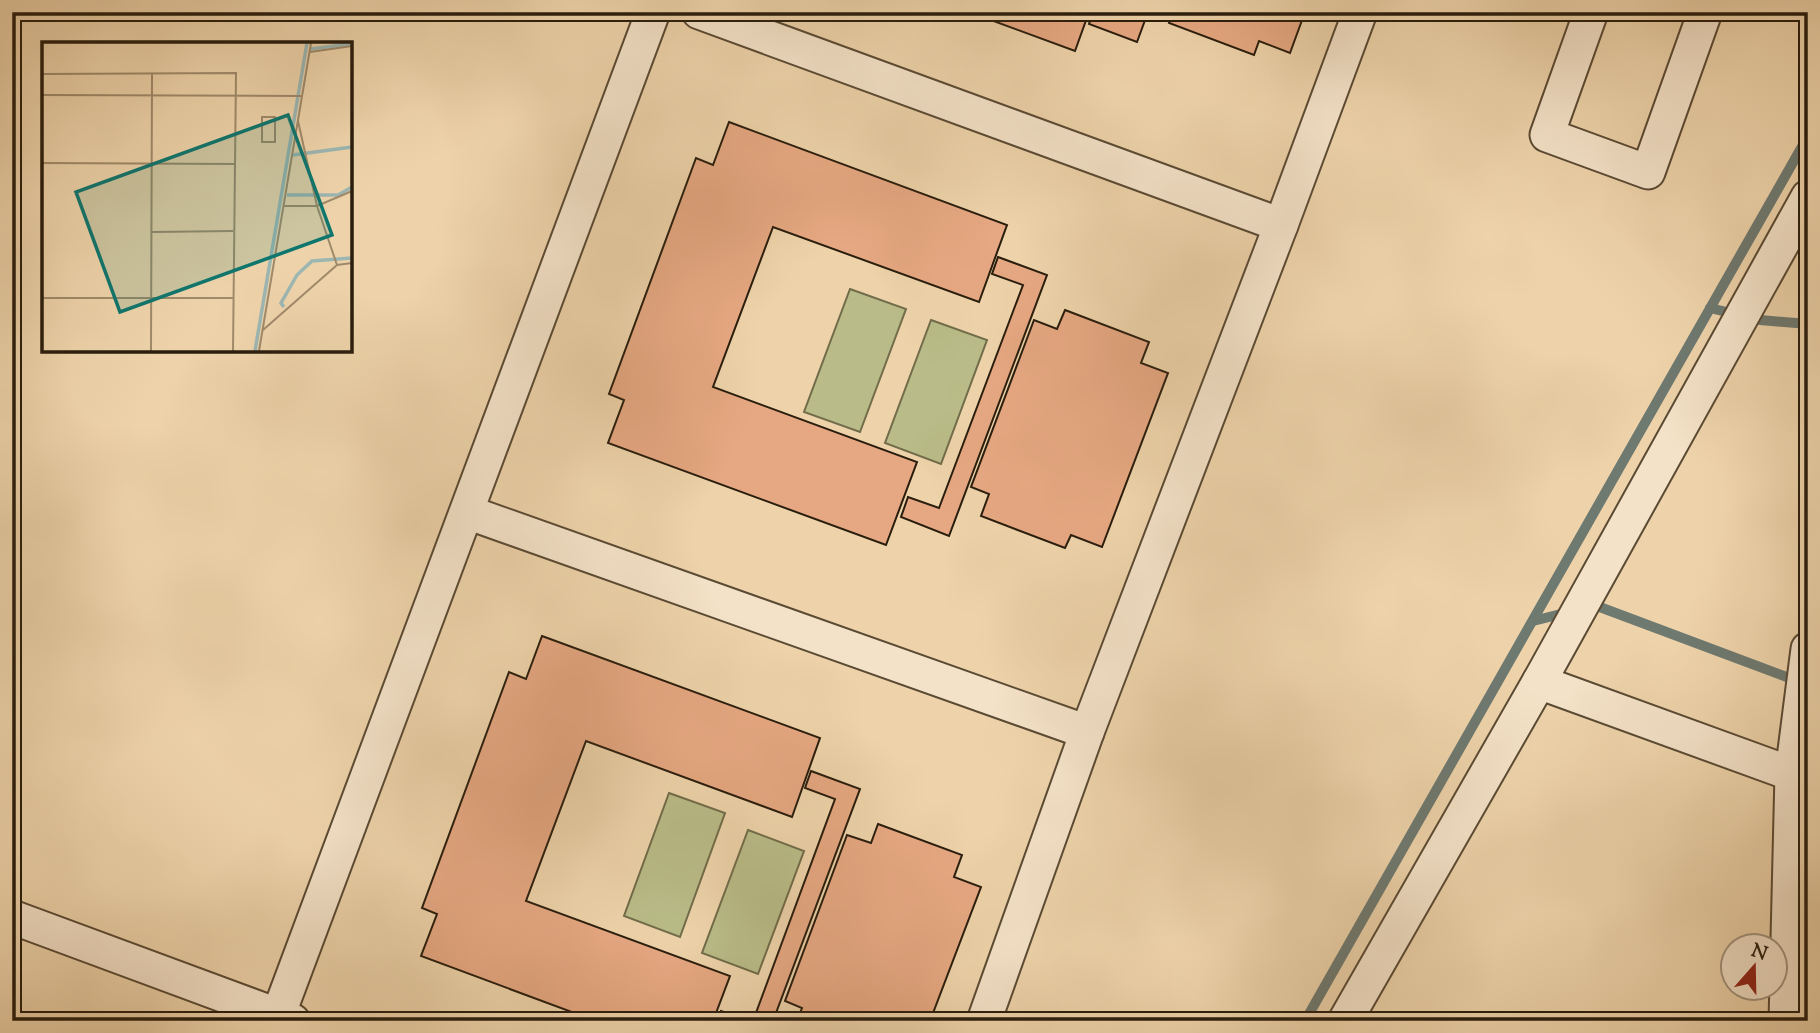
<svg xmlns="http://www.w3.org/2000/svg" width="1820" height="1033" viewBox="0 0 1820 1033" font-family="'Sorts Mill Goudy',serif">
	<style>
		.green { fill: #b9bc88; stroke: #716c4a; stroke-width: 2 }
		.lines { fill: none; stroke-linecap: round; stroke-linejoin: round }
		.stream { stroke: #6e7970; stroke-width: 10 }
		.building { fill: #e6a882; stroke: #291d0d; stroke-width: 2 }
		.minor-casing { stroke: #5a4a34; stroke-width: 37 }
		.minor { stroke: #f4e2c8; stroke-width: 33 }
		.inset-river { fill: none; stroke: #9cb6b2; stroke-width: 3.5 }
		.inset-road { fill: none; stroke: #9f8a6b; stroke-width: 2 }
		.view { fill: #0f766e; fill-opacity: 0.15; stroke: #0f766e; stroke-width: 3.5 }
		.inset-edge { fill: none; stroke: #291d0d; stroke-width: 3.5 }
	</style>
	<rect width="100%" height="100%" fill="#eed3aa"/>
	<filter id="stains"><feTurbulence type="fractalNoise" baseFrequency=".00286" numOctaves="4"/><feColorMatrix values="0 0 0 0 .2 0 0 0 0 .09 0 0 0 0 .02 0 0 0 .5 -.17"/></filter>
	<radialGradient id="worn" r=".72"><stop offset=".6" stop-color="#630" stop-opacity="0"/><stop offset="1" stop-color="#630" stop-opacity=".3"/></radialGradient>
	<!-- green -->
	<g class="green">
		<polygon points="850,289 906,309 860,432 804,412"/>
		<polygon points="931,320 987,340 941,464 885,443"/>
		<polygon points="669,793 725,813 680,937 624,916"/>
		<polygon points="748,830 804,851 758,974 702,953"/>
	</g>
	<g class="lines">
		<!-- stream -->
		<g class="stream">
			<polyline points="1710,308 1760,320 1808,324"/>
			<polyline points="1588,608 1597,606 1800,682"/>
			<polyline points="1533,621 1569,612"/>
			<polyline points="1305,1021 1808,136"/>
		</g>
	</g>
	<!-- building -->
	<g class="building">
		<polygon points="969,12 1089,12 1075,51"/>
		<polygon points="1093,12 1123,12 1128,14 1128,12 1148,12 1137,42 1089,24"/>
		<polygon points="1173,12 1305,12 1290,53 1259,41 1254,55 1169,23"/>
		<polygon points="729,122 1007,225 979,302 773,227 713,387 917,462 886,545 608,443 624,400 609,394 696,158 713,165"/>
		<polygon points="998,257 1047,275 949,536 901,517 908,497 939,508 1023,285 992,274"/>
		<polygon points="1065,310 1149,342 1141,363 1168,373 1102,547 1071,535 1065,548 981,516 989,494 971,487 1034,320 1057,329"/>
		<polygon points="542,636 820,738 792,817 586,741 526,901 730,976 713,1021 596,1021 421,956 437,914 422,908 509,672 526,679"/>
		<polygon points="811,771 860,789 773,1021 753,1021 835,799 805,788"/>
		<polygon points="878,824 962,855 954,877 981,887 930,1021 797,1021 802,1008 785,1001 847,835 871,843"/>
		<polygon points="721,1011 749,1021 718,1021"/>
	</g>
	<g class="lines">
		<!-- minor casing -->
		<g class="minor-casing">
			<g id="minor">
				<polyline points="699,12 1281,225"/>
				<polyline points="1591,12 1547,135 1648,172 1705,12"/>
				<polyline points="467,512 1087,732"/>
				<polyline points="1539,682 1792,774 1808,774"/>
				<polyline points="12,917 293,1021"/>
				<polyline points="276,1021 653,12"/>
				<polyline points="984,1021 1087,732 1281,225 1360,12"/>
				<polyline points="1345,1021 1539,682 1808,197"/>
				<polyline points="1786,1021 1792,774 1808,649"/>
			</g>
		</g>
		<!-- minor -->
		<use href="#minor" class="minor"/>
	</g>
	<!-- overview -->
	<g transform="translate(42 42)">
		<rect width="310" height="310" fill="#eed3aa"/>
		<path class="inset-river" d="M268 7 308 2M251 113 310 105M245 153H296L310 145M242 265 239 261 255 233 270 219 310 216M213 309 265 1"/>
		<path class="inset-road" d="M268 10 310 4M0 32 194 31 191 309M0 53 259 54M220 75H233V100H220ZM256 79 275 164 295 223M0 121 192 122M242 164H275L310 149M110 190 191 189M0 256H192M221 288 295 223 310 221M109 309 110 32M217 309 269 1"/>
		<path class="view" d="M246 73 290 193 78 270 34 150Z"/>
		<rect width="310" height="310" class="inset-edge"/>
	</g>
	<!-- margin -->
	<rect width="1820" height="1033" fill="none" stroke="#eed3aa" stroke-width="42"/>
	<rect x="14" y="14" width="1792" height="1005" fill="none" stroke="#291d0d" stroke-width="3.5"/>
	<rect x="21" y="21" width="1778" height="991" fill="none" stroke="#291d0d" stroke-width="2"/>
	<!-- north arrow -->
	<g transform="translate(1754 967) rotate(20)"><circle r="33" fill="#f4e2c8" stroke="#a3937d" stroke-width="2"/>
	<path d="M0-5L12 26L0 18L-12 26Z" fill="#8f2418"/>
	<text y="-10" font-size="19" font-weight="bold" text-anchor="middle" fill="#291d0d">N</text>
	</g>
	<rect width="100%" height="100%" filter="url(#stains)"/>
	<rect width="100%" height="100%" fill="url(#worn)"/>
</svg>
